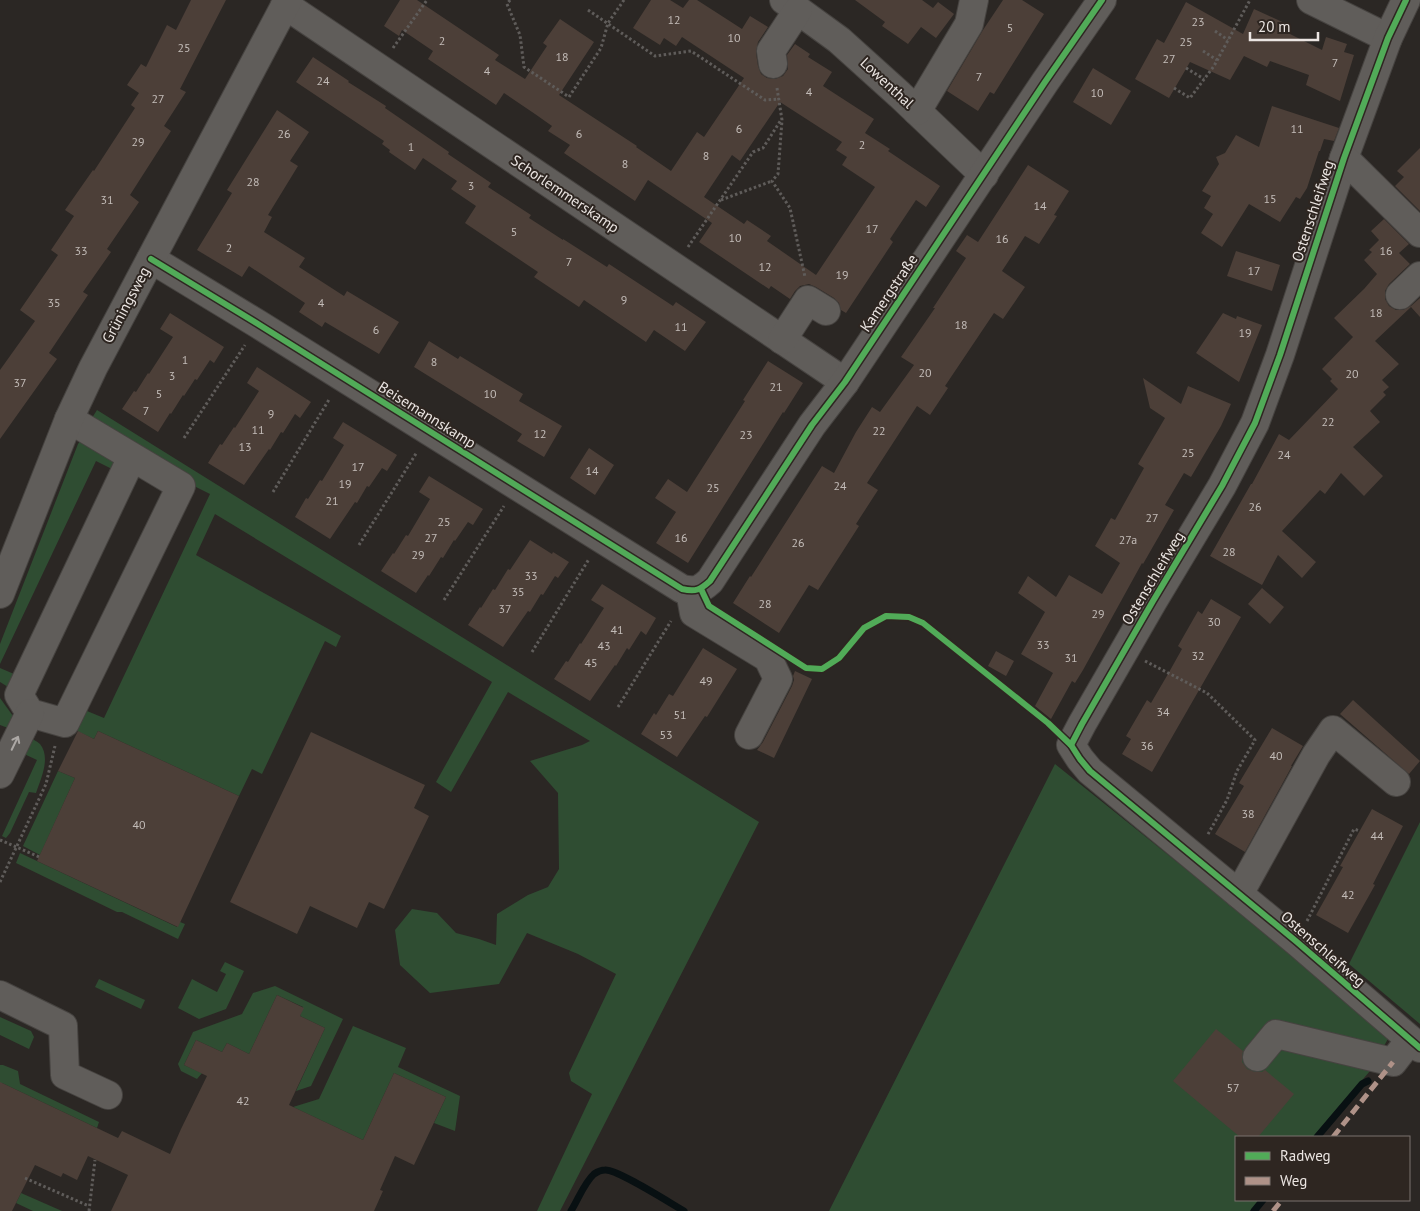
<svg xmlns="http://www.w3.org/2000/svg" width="1420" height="1211" viewBox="0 0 1420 1211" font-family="'PT Sans',sans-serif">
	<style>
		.green { fill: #2f4d32 }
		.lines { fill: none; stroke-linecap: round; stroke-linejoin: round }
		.stream { stroke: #081012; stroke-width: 7 }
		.building { fill: #4c3f38; fill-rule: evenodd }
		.minor-casing { stroke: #464340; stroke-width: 30 }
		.path { stroke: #5f5c5a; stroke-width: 3; stroke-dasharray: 2.5 2.5; stroke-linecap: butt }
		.minor { stroke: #605d5a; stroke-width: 28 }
		.quiet { stroke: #af9288; stroke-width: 5; stroke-dasharray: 10 5; stroke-linecap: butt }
		.cycleway-casing { stroke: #2e2621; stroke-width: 9 }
		.cycleway { stroke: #51ab58; stroke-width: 6 }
		.oneway { stroke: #aca8a5 }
		.labels { text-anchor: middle; stroke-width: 4; stroke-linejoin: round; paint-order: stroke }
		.number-label { font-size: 12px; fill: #c3bcb8 }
		.street-label { font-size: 15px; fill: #ebe5e2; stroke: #2e2621 }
	</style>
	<rect width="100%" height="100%" fill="#2b2724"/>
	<!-- green -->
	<g class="green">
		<polygon points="97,410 759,822 560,1211 537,1211 592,1094 571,1081 569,1073 616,974 578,954 527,933 499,984 430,993 400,965 395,930 412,909 437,913 456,933 479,939 496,945 497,914 528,895 548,887 559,869 558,793 530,761 582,745 590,741 508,692 451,792 436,782 492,682 215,514 196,555 341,636 336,647 325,641 262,774 252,769 239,796 98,731 94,739 77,731 87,711 104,718 210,494 194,486 90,421"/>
		<polygon points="83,437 115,462 112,469 96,461 0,664 0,644 78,444"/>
		<polygon points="0,668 14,674 8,687 0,682"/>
		<polygon points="0,698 13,716 8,728 0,725"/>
		<path d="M29 737C32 739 37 741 40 744 51 758 41 778 36 793L29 792 10 833 6 838 2 836 37 760 22 753Z"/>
		<polygon points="1055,764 1207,886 1389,1037 1370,1071 1313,1137 1236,1137 1236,1200 1260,1200 1250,1211 829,1211"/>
		<polygon points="58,771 75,778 40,855 23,846"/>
		<polygon points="1420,822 1420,1024 1349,964"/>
		<polygon points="20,853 177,927 180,922 185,924 178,939 122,912 117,912 16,863"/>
		<polygon points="225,962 244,971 226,1009 199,1019 178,1008 192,979 217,992 226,974 220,971"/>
		<polygon points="99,979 145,1000 141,1009 95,987"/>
		<polygon points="275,986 343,1019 311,1086 296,1091 325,1028 300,1016 303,1007 277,995 249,1054 227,1043 222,1052 196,1040 184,1065 202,1073 197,1079 181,1071 178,1064 193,1032 242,1014 253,993"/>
		<polygon points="0,1017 31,1031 34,1037 29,1049 0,1035"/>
		<polygon points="353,1026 406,1048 398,1067 460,1096 455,1131 434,1123 446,1097 394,1073 363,1140 293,1107 319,1099"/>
		<polygon points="0,1065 3,1065 18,1071 20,1084 99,1122 97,1128 2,1083 0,1088"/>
		<polygon points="21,1193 62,1211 33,1211 16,1203"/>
	</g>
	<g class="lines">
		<!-- stream -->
		<g class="stream">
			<polyline points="1317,1137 1362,1084 1368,1081"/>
			<path d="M571 1211C578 1200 584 1183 594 1174 597 1172 601 1170 605 1170 617 1169 670 1203 684 1211"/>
			<polyline points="1254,1211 1263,1200"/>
		</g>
	</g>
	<!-- building -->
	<g class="building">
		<polygon points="191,0 226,0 180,89 186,92 164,126 171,131 130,195 139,202 107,249 111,252 83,292 88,295 49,353 57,359 0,439 0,370 35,321 20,310 58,255 51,250 74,216 65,210 93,170 94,171 135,108 131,105 139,93 127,85 141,64 146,67 167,25 176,30"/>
		<path d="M400 0H417L499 55 495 60 525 79 547 46 543 43 560 19 594 42 559 95 637 146 636 147 671 171 697 132 704 137 744 78 682 37 676 46 664 38 660 45 633 28 651 0H670L683 8 689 0H697L742 29 750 16 768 27 758 42 756 53 758 66 761 74 767 78 775 79 783 76 788 69 787 55 795 44 810 54 808 57 832 72 823 86 874 119 865 133 890 149 888 151 940 186 926 207 916 200 890 239 893 242 846 313 841 310 839 303 834 298 816 287 809 284 800 286 795 291 790 299 771 286 769 289 699 242 712 223 648 180 635 201 564 153 570 145 548 131 552 126 535 114 504 93 496 105 428 59 433 51 402 30 399 36 384 26ZM780 102 842 142 836 150 847 157 842 165 875 187 816 275 767 241 771 236 747 220 744 224 704 197 732 155 740 161Z"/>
		<polygon points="855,0 922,0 933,8 938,2 954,14 936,38 921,27 908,44 882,26 885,22"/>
		<polygon points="1003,0 1022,0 1044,14 994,94 990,92 978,111 947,91 983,30"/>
		<polygon points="1186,2 1243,34 1254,9 1291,26 1288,33 1322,50 1326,37 1347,44 1344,52 1354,55 1340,101 1306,85 1309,75 1270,61 1267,67 1244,56 1230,80 1190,62 1169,98 1135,79 1157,39 1164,43"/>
		<polygon points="313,57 349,81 348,82 386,106 385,108 449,152 448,154 491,183 488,187 531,215 529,218 563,240 563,239 607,267 609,264 673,306 676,302 706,322 685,351 654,330 646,342 584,300 579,307 534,277 538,272 465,223 476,206 451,189 457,181 423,158 415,170 389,152 390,150 382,144 384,141 296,82"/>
		<polygon points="1093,68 1131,91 1111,125 1073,102"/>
		<polygon points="1272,106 1339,128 1334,141 1324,139 1320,151 1319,151 1307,188 1300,199 1296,197 1280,222 1249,204 1222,247 1201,233 1213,214 1204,208 1211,196 1202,191 1219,164 1216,157 1225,153 1236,135 1259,147"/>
		<polygon points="277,110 309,132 290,161 298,166 268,215 272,217 264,232 305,258 299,267 344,296 347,291 399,322 379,354 325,322 322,327 299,312 305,303 249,266 242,277 197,250 232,193 227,190"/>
		<polygon points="1420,148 1420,211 1395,186 1404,177 1397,171"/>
		<polygon points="1028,165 1069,191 1054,215 1057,216 1039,244 1025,236 1002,271 1025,287 1003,319 994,313 945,386 948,388 930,415 917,406 867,483 878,490 856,524 859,526 818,590 809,585 779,633 733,603 750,576 751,577 822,466 834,473 856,432 872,407 880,412 914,365 901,357 935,308 933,308 966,258 956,251 967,235 978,242"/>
		<polygon points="1384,219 1409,244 1399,253 1410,264 1389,284 1385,291 1385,299 1389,306 1396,310 1403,310 1411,306 1420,298 1420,317 1411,307 1375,341 1399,364 1382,380 1389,387 1383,392 1386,395 1370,411 1380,422 1353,447 1383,476 1364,496 1341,473 1325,494 1320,490 1282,531 1316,562 1302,578 1278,555 1262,585 1210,556 1251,484 1252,484 1279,434 1289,440 1338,389 1330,381 1332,379 1322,369 1353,337 1334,318 1364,289 1377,274 1364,260 1372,252 1369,250 1379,240 1371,231"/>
		<polygon points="1236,251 1280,265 1272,291 1227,276"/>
		<polygon points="170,313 224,347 214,363 210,360 197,380 195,379 184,396 183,395 171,414 170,413 158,432 122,409 134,391 136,392 148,373 149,374 173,337 160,329"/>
		<polygon points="1223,313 1236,319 1237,316 1262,325 1239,382 1196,353"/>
		<polygon points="429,341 458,359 460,356 523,394 519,401 562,426 544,457 517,441 522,434 414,367"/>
		<polygon points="768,361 803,383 784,413 783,412 688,563 656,543 676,512 655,498 668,479 687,492 745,401 743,400"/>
		<polygon points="257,367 311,402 300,418 295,414 283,433 281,432 270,450 269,449 244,485 208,463 220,444 222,445 234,427 235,428 259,391 247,383"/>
		<polygon points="1143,378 1181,404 1188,386 1231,404 1221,426 1191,477 1184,473 1165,505 1174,510 1143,564 1142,563 1083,670 1075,683 1072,681 1051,719 1035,706 1053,673 1021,654 1045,612 1018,593 1028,576 1056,597 1069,575 1102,594 1120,563 1095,546 1111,518 1115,520 1144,468 1138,464 1165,418 1150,408"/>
		<polygon points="343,422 397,455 387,471 382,468 369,487 367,486 357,503 355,502 330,539 295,517 306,498 308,499 320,480 322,481 344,445 333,438"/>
		<polygon points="589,448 614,465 595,495 570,478"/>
		<polygon points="429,476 483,509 473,525 468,522 455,541 454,540 443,558 441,557 429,576 428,575 416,593 381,571 393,553 394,554 406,535 408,536 430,499 419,492"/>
		<polygon points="530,540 552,554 553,552 569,562 558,578 555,576 543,595 541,594 530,612 528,611 503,647 468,625 480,607 481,608 493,589 495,590 508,569 510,570"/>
		<polygon points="602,584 656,618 646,635 641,631 629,650 627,648 616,666 615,665 590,701 554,679 566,661 568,662 580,643 581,644 604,608 591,600"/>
		<polygon points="1262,588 1284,607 1270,624 1248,604"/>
		<polygon points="1211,599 1241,617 1152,772 1122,754 1131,739 1126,736 1147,700 1151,703 1168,674 1182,649 1178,646 1198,611 1202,614"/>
		<polygon points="703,648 737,669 707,717 705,716 677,757 641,734 654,713 656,715 669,694 673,696"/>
		<polygon points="996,651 1014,661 1006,676 988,666"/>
		<polygon points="795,671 812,679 774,758 757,750 763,742 792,686 794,680 793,676"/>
		<polygon points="1353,700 1420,761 1409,774 1340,714"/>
		<polygon points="1272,728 1303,746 1291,766 1292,766 1245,852 1215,834 1244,786 1239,783"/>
		<polygon points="78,731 94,739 98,731 239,796 178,927 37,861 75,778 58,771"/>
		<polygon points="311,732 425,785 414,808 429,816 384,909 369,902 357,928 310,906 297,934 230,902"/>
		<polygon points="1372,809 1403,826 1373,884 1375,885 1348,933 1316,915 1343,867 1340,866"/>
		<polygon points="277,995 304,1008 300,1016 325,1028 289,1105 363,1140 394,1073 446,1097 414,1165 395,1156 380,1190 383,1191 374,1211 111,1211 128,1175 88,1156 77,1180 63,1173 61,1177 35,1165 12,1211 0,1211 0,1082 118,1138 122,1131 170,1154 181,1129 207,1076 184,1065 196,1040 222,1052 227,1043 249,1054"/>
		<polygon points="1216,1029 1243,1051 1242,1055 1242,1062 1247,1069 1255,1072 1262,1072 1265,1070 1294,1094 1258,1137 1240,1137 1173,1081"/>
	</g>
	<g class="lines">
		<!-- minor casing -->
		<g class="minor-casing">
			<g id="minor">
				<polyline points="784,0 839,40 900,95 984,175"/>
				<polyline points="1311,0 1388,38"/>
				<polyline points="1406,0 1388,38 1344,158 1280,355 1255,423 1222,486 1153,601 1082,724 1071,745 1080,759 1090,771 1297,942 1420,1048"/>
				<polyline points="285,5 845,382"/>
				<polyline points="773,64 771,51 798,10"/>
				<polyline points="917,111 969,24 974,0"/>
				<polyline points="1344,158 1420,233"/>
				<path d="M151 259 258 324 682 589C696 592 700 590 710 581L812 425 845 382 1045 82 1102 0"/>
				<polyline points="1400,295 1420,276"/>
				<polyline points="782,340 808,300 826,311"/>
				<polyline points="69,419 181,486 65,723 30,713 19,695 132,457"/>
				<polyline points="690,591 694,613 768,658 778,679 749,735"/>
				<polyline points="0,594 69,419 93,368 288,0"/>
				<polyline points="0,774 30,713"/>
				<polyline points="1239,894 1316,755 1333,730 1396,782"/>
				<polyline points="0,995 63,1026 65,1075 108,1095"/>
				<polyline points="1257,1057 1276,1034 1393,1062 1410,1040"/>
			</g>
		</g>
		<!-- path -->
		<g class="path">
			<polyline points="510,0 507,4 520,35 524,67 569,97 601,48 608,23 624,0"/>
			<polyline points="588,10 655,56 691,51 765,100 779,99"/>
			<polyline points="1215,31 1228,40"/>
			<polyline points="393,48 427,0"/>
			<polyline points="1203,51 1217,60"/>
			<polyline points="1186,68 1204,79"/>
			<polyline points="777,88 782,120 778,174 772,181 790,208 805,277"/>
			<polyline points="1174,88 1190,98 1214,66 1250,0"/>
			<polyline points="721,200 772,181"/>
			<polyline points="688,247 753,152 763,148 781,120"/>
			<polyline points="184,438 245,345"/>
			<polyline points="273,492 330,398"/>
			<polyline points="359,545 417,452"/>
			<polyline points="444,600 504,506"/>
			<polyline points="532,652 589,559"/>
			<polyline points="1145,661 1207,693 1255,740 1237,771 1227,800 1207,836"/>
			<polyline points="618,707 671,621"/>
			<polyline points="0,840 39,857"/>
			<polyline points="0,882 46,784 55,746"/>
			<polyline points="1307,921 1354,829 1360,831"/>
			<polyline points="25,1178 89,1206"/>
			<polyline points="89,1211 95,1160"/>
		</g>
		<!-- minor -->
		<use href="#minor" class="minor"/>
		<!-- quiet -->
		<g class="quiet">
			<polyline points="1333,1137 1393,1062"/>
			<polyline points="1273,1211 1282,1200"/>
		</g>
		<!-- cycleway casing -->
		<g class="cycleway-casing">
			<g id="cycleway">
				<path d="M151 259 258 324 682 589C696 592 700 590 710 581L812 425 845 382 1045 82 1102 0"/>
				<polyline points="701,589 709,606 806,668 822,669 839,658 864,628 886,616 909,617 923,623 1048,723 1071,745 1080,759 1090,771 1297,942 1420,1048"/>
				<polyline points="1071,745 1082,724 1153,601 1222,486 1255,423 1280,355 1344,158 1388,38 1406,0"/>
			</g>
		</g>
		<!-- cycleway -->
		<use href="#cycleway" class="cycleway"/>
	</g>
	<!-- one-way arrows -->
	<defs><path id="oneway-shaft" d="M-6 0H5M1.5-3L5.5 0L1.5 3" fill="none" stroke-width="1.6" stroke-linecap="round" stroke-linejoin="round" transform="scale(1.25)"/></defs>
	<use class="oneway" href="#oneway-shaft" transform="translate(15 743) rotate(-64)"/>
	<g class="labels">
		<!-- number labels -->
		<g class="number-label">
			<text x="674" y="24">12</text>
			<text x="1198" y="26">23</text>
			<text x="1010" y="32">5</text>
			<text x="734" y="42">10</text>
			<text x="442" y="45">2</text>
			<text x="1186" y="46">25</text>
			<text x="184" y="52">25</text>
			<text x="562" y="61">18</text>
			<text x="1169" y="63">27</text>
			<text x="1335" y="67">7</text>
			<text x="487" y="75">4</text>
			<text x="979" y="81">7</text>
			<text x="323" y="85">24</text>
			<text x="809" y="96">4</text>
			<text x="1097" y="97">10</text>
			<text x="158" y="103">27</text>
			<text x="739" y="133">6</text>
			<text x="1297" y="133">11</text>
			<text x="284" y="138">26</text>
			<text x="579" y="138">6</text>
			<text x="138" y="146">29</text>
			<text x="862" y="149">2</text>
			<text x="411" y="151">1</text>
			<text x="706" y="160">8</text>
			<text x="625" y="168">8</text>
			<text x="253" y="186">28</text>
			<text x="471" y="190">3</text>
			<text x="1270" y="203">15</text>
			<text x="107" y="204">31</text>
			<text x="1040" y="210">14</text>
			<text x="872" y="233">17</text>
			<text x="514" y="236">5</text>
			<text x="735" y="242">10</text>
			<text x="1002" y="243">16</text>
			<text x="229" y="252">2</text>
			<text x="81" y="255">33</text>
			<text x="1386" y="255">16</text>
			<text x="569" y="266">7</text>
			<text x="765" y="271">12</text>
			<text x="1254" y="275">17</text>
			<text x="842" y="279">19</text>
			<text x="624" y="304">9</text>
			<text x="54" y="307">35</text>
			<text x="321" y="307">4</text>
			<text x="1376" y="317">18</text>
			<text x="961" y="329">18</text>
			<text x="681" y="331">11</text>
			<text x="376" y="334">6</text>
			<text x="1245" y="337">19</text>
			<text x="185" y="364">1</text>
			<text x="434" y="366">8</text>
			<text x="925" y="377">20</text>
			<text x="1352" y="378">20</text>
			<text x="172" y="380">3</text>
			<text x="20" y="387">37</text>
			<text x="776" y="391">21</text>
			<text x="159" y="398">5</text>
			<text x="490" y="398">10</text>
			<text x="146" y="415">7</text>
			<text x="271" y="418">9</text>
			<text x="1328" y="426">22</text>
			<text x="258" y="434">11</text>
			<text x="879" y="435">22</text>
			<text x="540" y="438">12</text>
			<text x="746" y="439">23</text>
			<text x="245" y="451">13</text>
			<text x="1188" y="457">25</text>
			<text x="1284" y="459">24</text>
			<text x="358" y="471">17</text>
			<text x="592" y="475">14</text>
			<text x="345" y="488">19</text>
			<text x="840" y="490">24</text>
			<text x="713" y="492">25</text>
			<text x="332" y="505">21</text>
			<text x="1255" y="511">26</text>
			<text x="1152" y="522">27</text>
			<text x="444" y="526">25</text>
			<text x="431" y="542">27</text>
			<text x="681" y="542">16</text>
			<text x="1128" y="544">27a</text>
			<text x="798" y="547">26</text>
			<text x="1229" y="556">28</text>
			<text x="418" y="559">29</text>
			<text x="531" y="580">33</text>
			<text x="518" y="596">35</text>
			<text x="765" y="608">28</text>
			<text x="505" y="613">37</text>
			<text x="1098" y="618">29</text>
			<text x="1214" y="626">30</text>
			<text x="617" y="634">41</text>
			<text x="1043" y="649">33</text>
			<text x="604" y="650">43</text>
			<text x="1198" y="660">32</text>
			<text x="1071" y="662">31</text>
			<text x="591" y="667">45</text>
			<text x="706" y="685">49</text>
			<text x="1163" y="716">34</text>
			<text x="680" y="719">51</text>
			<text x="666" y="739">53</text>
			<text x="1147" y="750">36</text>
			<text x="1276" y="760">40</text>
			<text x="1248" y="818">38</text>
			<text x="139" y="829">40</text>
			<text x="1377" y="840">44</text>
			<text x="1348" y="899">42</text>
			<text x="1233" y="1092">57</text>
			<text x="243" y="1105">42</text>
		</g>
		<!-- street labels -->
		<g class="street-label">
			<text transform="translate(887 83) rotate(43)" y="5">Lowenthal</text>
			<text transform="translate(565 194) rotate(34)" y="5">Schorlemmerskamp</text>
			<text transform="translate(1313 211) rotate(-72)" y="5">Ostenschleifweg</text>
			<text transform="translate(889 293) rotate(-56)" y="5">Kamergstraße</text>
			<text transform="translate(126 305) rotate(-62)" y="5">Grüningsweg</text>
			<text transform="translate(427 415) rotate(32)" y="5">Beisemannskamp</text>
			<text transform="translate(1153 578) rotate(-59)" y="5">Ostenschleifweg</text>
			<text transform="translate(1323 949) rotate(41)" y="5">Ostenschleifweg</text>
		</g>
	</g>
	<!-- legend -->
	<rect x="1235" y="1136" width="175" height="65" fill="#2e2621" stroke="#7a726e"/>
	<rect x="1245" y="1152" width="25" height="8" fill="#51ab58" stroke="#7a726e"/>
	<text x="1280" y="1161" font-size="15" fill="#ebe5e2">Radweg</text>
	<rect x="1245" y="1177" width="25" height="8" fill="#af9288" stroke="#7a726e"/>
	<text x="1280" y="1186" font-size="15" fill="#ebe5e2">Weg</text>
	<!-- scale -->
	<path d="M1250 32v8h68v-8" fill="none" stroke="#ebe5e2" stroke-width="2.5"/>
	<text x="1258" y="32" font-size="15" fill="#ebe5e2" stroke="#2e2621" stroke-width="4" paint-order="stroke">20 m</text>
</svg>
